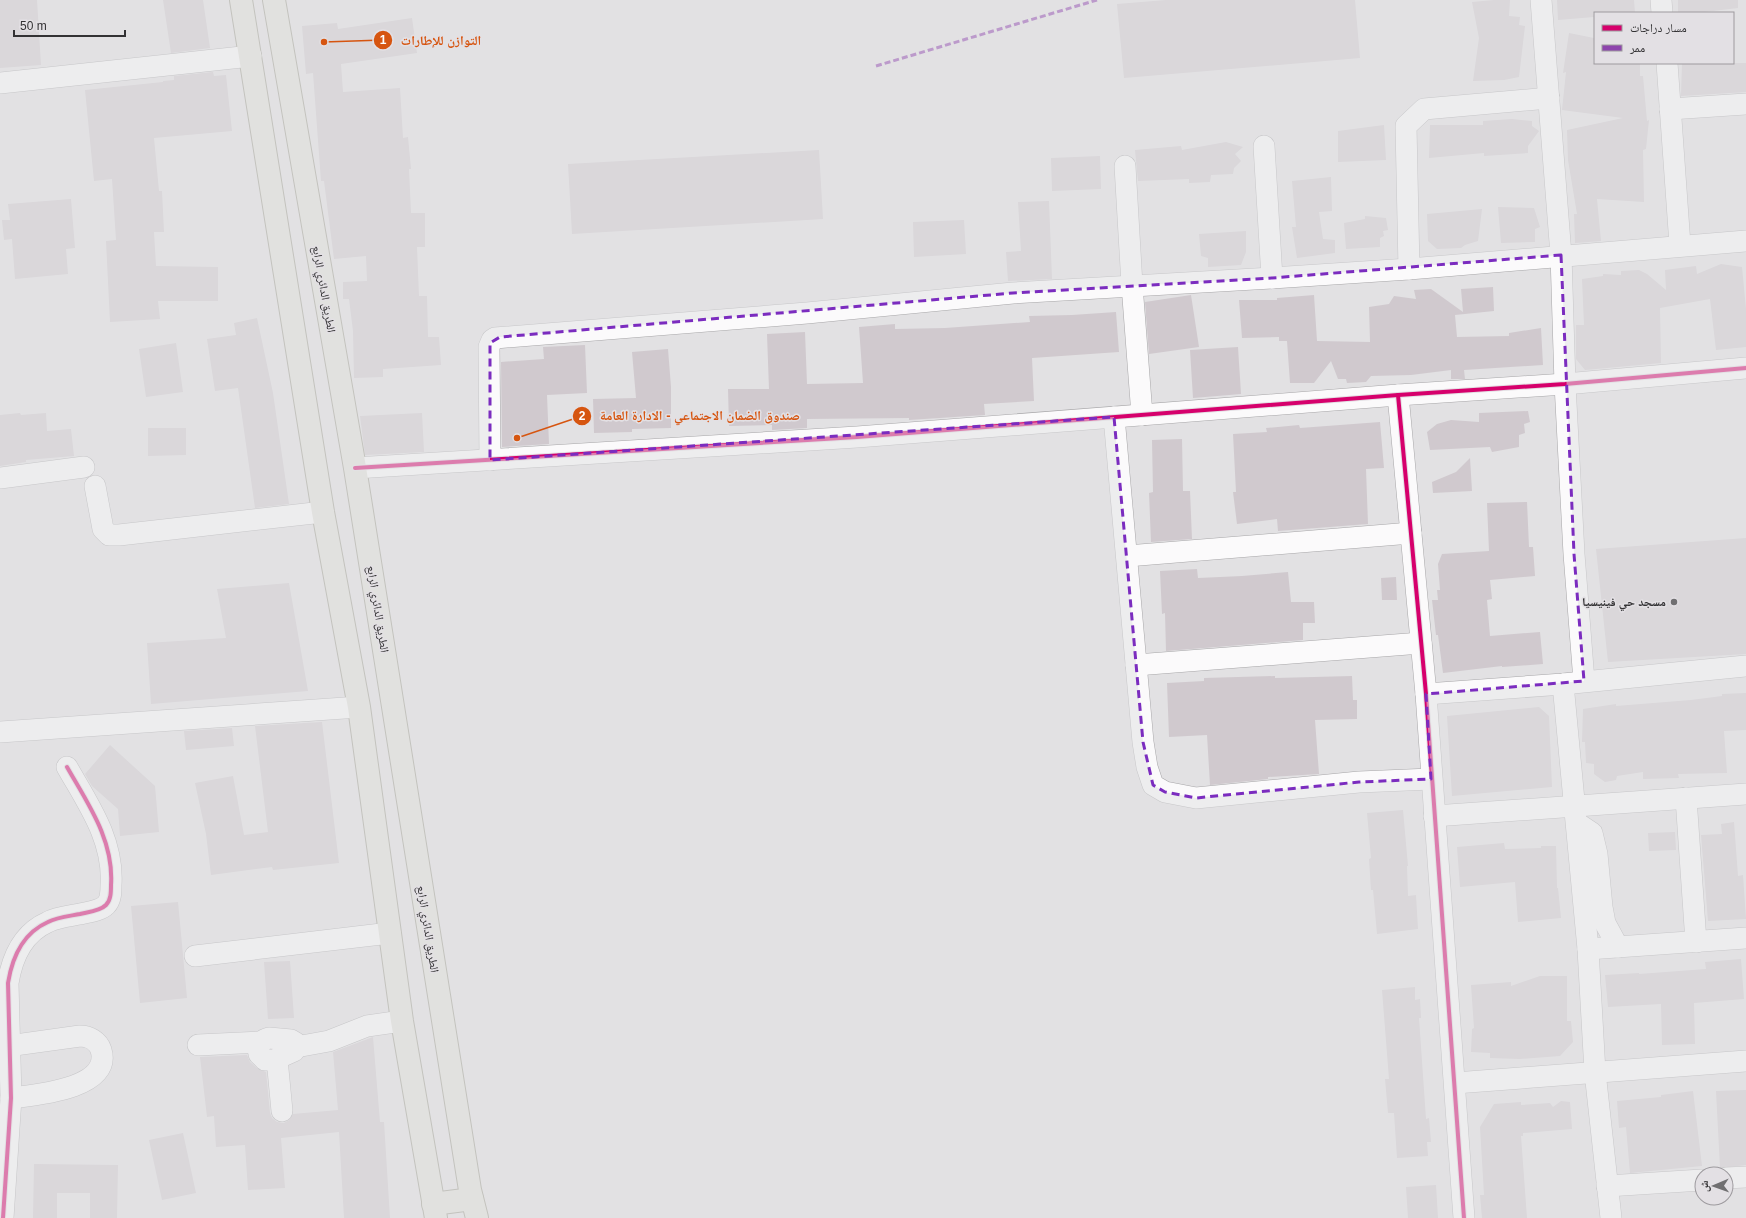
<svg xmlns="http://www.w3.org/2000/svg" width="1746" height="1218" viewBox="0 0 1746 1218" font-family="Arial,'Noto Naskh Arabic',sans-serif">
	<style>
		.building { fill: #d0c9ce }
		.lines { fill: none; stroke-linecap: round; stroke-linejoin: round }
		.minor-casing { stroke: #a7a6a8; stroke-width: 22 }
		.major-casing { stroke: #9e9d90; stroke-width: 24 }
		.minor { stroke: #fbfafb; stroke-width: 21 }
		.major { stroke: #e1e0d9; stroke-width: 22 }
		.quiet { stroke: #8e44ad; stroke-width: 3; stroke-dasharray: 6 3; stroke-linecap: butt }
		.cycleway-casing { stroke: #e3e0e4; stroke-width: 6 }
		.cycleway { stroke: #d6006c; stroke-width: 4 }
		.marked { fill: none; stroke: #7b2cbf; stroke-width: 3; stroke-dasharray: 8 5; stroke-linejoin: round }
		.poi-dot { fill: #706f71; stroke: #e3e0e4; stroke-width: 1.5 }
		.labels { text-anchor: middle; stroke-width: 3; stroke-linejoin: round; paint-order: stroke }
		.street-label { font-size: 12px; fill: #333234; stroke: #e3e0e4 }
		.poi-label { font-size: 12px; font-weight: bold; fill: #333234; stroke: #e3e0e4; text-anchor: end }
		.leader { fill: none; stroke: #d65510; stroke-width: 1.5 }
		.callout-dot { fill: #d65510; stroke: #e3e0e4; stroke-width: 1.5 }
		.mark-label { font-size: 12px; text-anchor: middle; font-weight: bold; fill: #fff }
		.callout-label { font-size: 13px; text-anchor: middle; font-weight: bold; fill: #d65510; stroke: #e3e0e4; stroke-width: 3; stroke-linejoin: round; paint-order: stroke }
	</style>
	<rect width="100%" height="100%" fill="#e2e1e3"/>
	<!-- building -->
	<g class="building">
		<polygon points="0,0 37,0 41,65 0,68"/>
		<polygon points="163,0 203,0 210,48 171,53"/>
		<polygon points="1166,0 1355,0 1360,58 1124,78 1117,4"/>
		<polygon points="1494,0 1510,0 1509,16 1520,17 1519,25 1525,26 1519,77 1504,80 1473,81 1479,38 1472,2"/>
		<polygon points="1557,0 1634,0 1635,13 1593,13 1594,17 1558,20"/>
		<polygon points="1678,0 1738,0 1738,8 1696,13 1678,13"/>
		<polygon points="412,18 417,53 341,64 343,92 400,88 403,138 408,137 411,169 409,169 411,213 425,213 425,247 417,247 419,296 427,296 428,337 439,337 441,365 383,369 383,377 354,378 353,331 349,299 343,299 343,282 367,281 366,256 334,259 324,181 321,181 313,73 306,74 302,26 337,23 338,29"/>
		<polygon points="1569,33 1594,38 1593,63 1640,63 1640,76 1643,76 1647,121 1649,120 1646,149 1643,150 1644,202 1597,199 1601,241 1575,243 1574,214 1577,214 1568,160 1567,130 1623,118 1562,110 1566,72 1563,73"/>
		<polygon points="1682,63 1746,63 1746,92 1681,96"/>
		<polygon points="213,72 214,76 226,75 232,131 154,138 159,191 162,191 164,232 154,232 156,266 218,267 218,301 158,301 160,319 110,322 106,241 116,240 112,179 94,181 85,90 163,82 163,81 174,80 174,76"/>
		<polygon points="1512,119 1532,121 1532,126 1539,131 1528,146 1528,153 1484,156 1484,153 1429,158 1430,125 1483,125 1483,121"/>
		<polygon points="1384,125 1386,160 1338,162 1338,131"/>
		<polygon points="1226,142 1243,147 1235,154 1241,161 1234,168 1233,174 1211,175 1210,182 1189,183 1189,179 1138,181 1135,150 1181,146 1182,150"/>
		<polygon points="819,150 823,219 572,234 568,164"/>
		<polygon points="1100,156 1101,189 1052,191 1051,158"/>
		<polygon points="1331,177 1332,211 1319,212 1323,239 1335,240 1335,253 1297,258 1292,227 1296,227 1292,181"/>
		<polygon points="71,199 75,248 66,249 68,274 15,279 12,239 4,240 2,220 10,220 8,204"/>
		<polygon points="1049,201 1052,279 1008,281 1006,252 1021,251 1018,202"/>
		<polygon points="1498,207 1534,208 1540,227 1535,229 1535,242 1501,243"/>
		<polygon points="1482,209 1478,241 1465,245 1461,248 1437,249 1428,241 1427,214"/>
		<polygon points="1365,216 1386,218 1388,230 1383,231 1384,236 1380,238 1380,247 1346,249 1344,223 1365,219"/>
		<polygon points="964,220 966,254 914,257 913,222"/>
		<polygon points="1246,231 1246,252 1241,265 1208,267 1208,258 1201,256 1199,234"/>
		<polygon points="1721,264 1742,267 1746,309 1746,347 1716,350 1710,299 1660,308 1661,363 1585,370 1576,359 1576,325 1584,325 1582,279 1603,276 1603,274 1621,275 1621,271 1639,270 1647,274 1666,290 1665,270 1696,266 1697,274"/>
		<polygon points="1493,287 1494,311 1455,315 1457,337 1509,336 1509,333 1541,328 1543,365 1464,370 1465,379 1451,379 1451,370 1411,375 1371,376 1366,382 1347,383 1346,379 1338,379 1331,361 1314,383 1290,383 1287,341 1279,341 1279,337 1242,338 1239,300 1277,300 1277,298 1314,295 1317,341 1370,342 1369,307 1389,304 1394,296 1416,299 1414,290 1431,289 1463,312 1461,289"/>
		<polygon points="1191,295 1199,347 1149,354 1145,302"/>
		<polygon points="1116,312 1119,352 1032,358 1034,401 984,404 985,415 909,420 909,418 807,419 807,428 772,430 772,425 729,426 728,389 769,389 767,334 805,332 807,384 863,383 859,327 895,324 895,329 945,328 1030,322 1029,316 1072,315"/>
		<polygon points="257,318 273,393 289,504 255,508 238,388 215,391 207,339 236,335 234,323"/>
		<polygon points="176,343 183,392 146,397 139,349"/>
		<polygon points="585,345 587,393 547,395 549,444 502,447 501,362 544,359 543,347"/>
		<polygon points="1238,347 1241,394 1193,398 1190,350"/>
		<polygon points="668,349 671,387 671,428 632,429 632,432 594,433 593,399 636,398 632,352"/>
		<polygon points="1528,411 1530,422 1524,424 1525,433 1519,435 1519,447 1492,452 1490,447 1430,450 1427,432 1437,424 1451,420 1479,422 1479,413"/>
		<polygon points="20,413 21,415 46,413 47,431 71,429 74,456 26,460 26,462 0,466 0,415"/>
		<polygon points="422,413 424,452 365,455 360,416"/>
		<polygon points="1380,422 1384,468 1366,469 1368,524 1278,531 1277,519 1237,524 1233,492 1236,492 1233,434 1267,432 1266,428 1299,425 1300,428"/>
		<polygon points="148,428 186,428 186,455 148,456"/>
		<polygon points="1182,439 1183,491 1190,491 1192,539 1151,542 1149,493 1153,492 1152,440"/>
		<polygon points="1470,458 1472,491 1433,493 1432,482 1456,472"/>
		<polygon points="1527,502 1529,547 1533,547 1535,576 1490,580 1492,599 1487,600 1490,636 1540,632 1543,664 1502,667 1502,666 1443,673 1438,635 1436,635 1432,600 1438,600 1437,590 1440,590 1438,564 1442,554 1489,551 1487,503"/>
		<polygon points="1746,538 1746,654 1608,662 1596,549"/>
		<polygon points="1197,569 1198,578 1242,576 1288,572 1291,602 1314,602 1315,623 1303,623 1303,640 1166,651 1165,613 1162,614 1160,571"/>
		<polygon points="1396,577 1397,600 1382,600 1381,578"/>
		<polygon points="289,583 308,691 151,704 147,643 226,638 217,589"/>
		<polygon points="1275,676 1275,678 1352,676 1353,700 1357,700 1357,719 1315,720 1319,774 1268,777 1268,779 1210,785 1207,735 1169,737 1167,683 1204,681 1204,678"/>
		<polygon points="1746,693 1746,730 1724,731 1727,773 1678,774 1679,778 1643,779 1643,772 1617,776 1616,780 1605,782 1594,774 1594,764 1586,763 1585,742 1582,742 1583,709 1616,704 1616,706 1691,700 1722,696 1722,694"/>
		<polygon points="1539,707 1549,716 1552,787 1452,796 1447,716"/>
		<polygon points="322,722 339,863 273,870 272,867 211,875 206,834 195,783 233,776 244,835 268,832 255,726"/>
		<polygon points="232,728 234,746 186,750 184,731"/>
		<polygon points="110,745 155,786 159,832 120,836 118,809 92,786 85,774"/>
		<polygon points="1403,810 1408,866 1407,866 1408,896 1416,895 1418,929 1377,934 1373,890 1371,890 1369,859 1371,858 1367,813"/>
		<polygon points="1734,822 1738,876 1743,875 1746,919 1708,921 1701,835 1722,834 1721,824"/>
		<polygon points="1675,832 1676,850 1649,851 1648,833"/>
		<polygon points="1504,843 1505,849 1541,848 1541,846 1556,846 1557,888 1558,888 1561,918 1518,922 1515,882 1460,887 1457,847"/>
		<polygon points="178,902 187,998 140,1003 131,906"/>
		<polygon points="1741,959 1744,999 1694,1003 1695,1044 1662,1045 1661,1004 1608,1007 1605,975 1639,973 1639,974 1706,969 1705,962"/>
		<polygon points="290,961 294,1018 268,1019 264,962"/>
		<polygon points="1540,976 1567,976 1567,1021 1571,1021 1573,1042 1560,1056 1520,1059 1490,1058 1490,1053 1471,1052 1472,1029 1474,1028 1471,985 1511,982 1511,986"/>
		<polygon points="1415,987 1415,1000 1420,999 1421,1018 1419,1018 1426,1119 1429,1118 1431,1142 1427,1142 1428,1156 1397,1158 1394,1113 1388,1113 1385,1079 1389,1079 1382,990"/>
		<polygon points="373,1037 380,1122 384,1122 390,1218 344,1218 339,1132 281,1138 285,1188 248,1190 245,1145 216,1147 214,1116 207,1117 200,1057 247,1055 250,1062 257,1068 266,1072 270,1113 272,1118 277,1122 284,1123 289,1120 293,1114 338,1110 333,1052"/>
		<polygon points="1746,1090 1746,1165 1720,1168 1716,1091"/>
		<polygon points="1693,1091 1702,1166 1630,1173 1626,1127 1619,1128 1617,1101 1661,1097 1661,1095"/>
		<polygon points="1561,1101 1570,1102 1572,1129 1523,1133 1523,1136 1521,1136 1527,1218 1482,1218 1480,1195 1484,1195 1480,1127 1494,1104 1521,1102 1521,1105 1550,1103 1553,1107"/>
		<polygon points="183,1133 196,1193 162,1200 149,1140"/>
		<polygon points="34,1164 118,1165 117,1218 90,1218 90,1193 57,1193 57,1218 33,1218"/>
		<polygon points="1436,1185 1438,1218 1408,1218 1406,1187"/>
	</g>
	<g class="lines">
		<!-- minor casing -->
		<g class="minor-casing">
			<g id="minor">
				<polyline points="1541,0 1561,255 1565,384 1574,554 1584,681"/>
				<polyline points="1661,0 1662,13"/>
				<polyline points="1667,63 1680,245"/>
				<polyline points="0,83 251,56"/>
				<polyline points="1670,109 1746,104"/>
				<polyline points="1264,146 1272,278"/>
				<polyline points="1125,166 1132,285 1142,415"/>
				<polyline points="1409,269 1406,126 1424,109 1549,98"/>
				<polyline points="1398,395 1426,694 1464,1218"/>
				<polyline points="1114,417 1143,742 1147,767 1153,785 1165,792 1196,798 1359,782 1431,779"/>
				<polyline points="490,460 489,347 492,340 495,338 807,313 1013,293 1272,278 1409,269 1746,241"/>
				<polyline points="355,468 857,437 1398,395 1565,384 1746,368"/>
				<polyline points="0,478 84,467"/>
				<polyline points="95,486 103,529 109,535 119,535 323,512"/>
				<polyline points="1127,556 1411,533"/>
				<polyline points="1136,665 1421,643"/>
				<polyline points="1563,684 1588,949 1595,1072 1611,1218"/>
				<polyline points="1426,694 1563,684 1746,666"/>
				<polyline points="0,732 359,707"/>
				<polyline points="1686,798 1696,942"/>
				<polyline points="1434,816 1746,794"/>
				<polyline points="1577,823 1592,833 1597,854 1602,907 1605,923 1618,947"/>
				<polyline points="1588,949 1746,938"/>
				<polyline points="195,956 390,933"/>
				<path d="M269 1038 291 1040 296 1043V1047L294 1051 274 1060H265L259 1054C257 1046 261 1040 269 1038Z"/>
				<polyline points="198,1045 261,1042"/>
				<path d="M0 1047 80 1036C89 1036 98 1041 101 1050 113 1089 34 1095 11 1098"/>
				<polyline points="296,1047 329,1041 367,1026 402,1021"/>
				<polyline points="277,1059 282,1111"/>
				<polyline points="1455,1083 1746,1061"/>
				<polyline points="1726,1178 1746,1177"/>
				<polyline points="1607,1186 1702,1180"/>
				<path d="M3 1218 11 1098 8 983C12 958 23 933 48 922 57 917 70 916 80 914 88 912 100 911 106 905 111 900 111 892 111 885 114 840 88 804 67 767"/>
			</g>
		</g>
		<!-- major casing -->
		<g class="major-casing">
			<g id="major">
				<polyline points="241,0 323,512 359,707 402,1021 436,1218"/>
				<polyline points="274,0 355,468 470,1190 477,1218"/>
				<polyline points="433,1204 472,1199"/>
			</g>
		</g>
		<!-- minor -->
		<use href="#minor" class="minor"/>
		<!-- major -->
		<use href="#major" class="major"/>
		<!-- quiet -->
		<polyline class="quiet" points="876,66 1097,0"/>
		<!-- cycleway casing -->
		<g class="cycleway-casing">
			<g id="cycleway">
				<polyline points="1398,395 1426,694 1464,1218"/>
				<polyline points="355,468 857,437 1398,395 1565,384 1746,368"/>
				<path d="M3 1218 11 1098 8 983C12 958 23 933 48 922 57 917 70 916 80 914 88 912 100 911 106 905 111 900 111 892 111 885 114 840 88 804 67 767"/>
			</g>
		</g>
		<!-- cycleway -->
		<use href="#cycleway" class="cycleway"/>
	</g>
	<!-- marked area -->
	<path d="M0 0H1746V1218H0ZM1561 255 1574 554 1584 681 1426 694 1431 779 1359 782 1196 798 1165 792 1153 785 1143 742 1114 417 490 460V343L500 337 1013 293 1272 278Z" fill="#e2e1e3" fill-opacity=".55" fill-rule="evenodd"/>
	<path class="marked" d="M1561 255 1574 554 1584 681 1426 694 1431 779 1359 782 1196 798 1165 792 1153 785 1143 742 1114 417 490 460V343L500 337 1013 293 1272 278Z"/>
	<!-- markers -->
	<circle class="poi-dot" cx="1674" cy="602" r="4"/>
	<g class="labels">
		<!-- street labels -->
		<g class="street-label">
			<text transform="translate(324 289) rotate(80)" y="4">الطريق الدائري الرابع</text>
			<text transform="translate(378 609) rotate(81)" y="4">الطريق الدائري الرابع</text>
			<text transform="translate(428 929) rotate(81)" y="4">الطريق الدائري الرابع</text>
		</g>
		<!-- poi labels -->
		<g class="poi-label">
			<text x="1666" y="606">مسجد حي فينيسيا</text>
		</g>
	</g>
	<!-- callouts -->
	<path class="leader" d="M324 42L383 40M517 438L582 416"/>
	<g class="callout-dot">
		<circle cx="324" cy="42" r="4"/>
		<circle cx="517" cy="438" r="4"/>
		<circle cx="383" cy="40" r="10"/>
		<circle cx="582" cy="416" r="10"/>
	</g>
	<g class="mark-label">
		<text x="383" y="44">1</text>
		<text x="582" y="420">2</text>
	</g>
	<g class="callout-label">
		<text x="441" y="45">التوازن للإطارات</text>
		<text x="700" y="420">صندوق الضمان الاجتماعي - الادارة العامة</text>
	</g>
	<!-- legend -->
	<rect x="1594" y="12" width="140" height="52" fill="#e3e0e4" stroke="#9d9a9e"/>
	<rect x="1602" y="25" width="20" height="6" fill="#d6006c" stroke="#9d9a9e"/>
	<text x="1630" y="32" font-size="12" fill="#333234">مسار دراجات</text>
	<rect x="1602" y="45" width="20" height="6" fill="#8e44ad" stroke="#9d9a9e"/>
	<text x="1630" y="52" font-size="12" fill="#333234">ممر</text>
	<!-- north arrow -->
	<g transform="translate(1714 1186) rotate(268)"><circle r="19" fill="#e3e0e4" stroke="#9d9a9e"/>
	<path d="M0-3L7 15L0 10L-7 15Z" fill="#706f71"/>
	<text y="-6" font-size="11" font-weight="bold" text-anchor="middle" fill="#333234">ش</text>
	</g>
	<!-- scale -->
	<path d="M14 30v6h111v-6" fill="none" stroke="#333234" stroke-width="2"/>
	<text x="20" y="30" font-size="12" fill="#333234" stroke="#e3e0e4" stroke-width="3" paint-order="stroke">50 m</text>
</svg>
